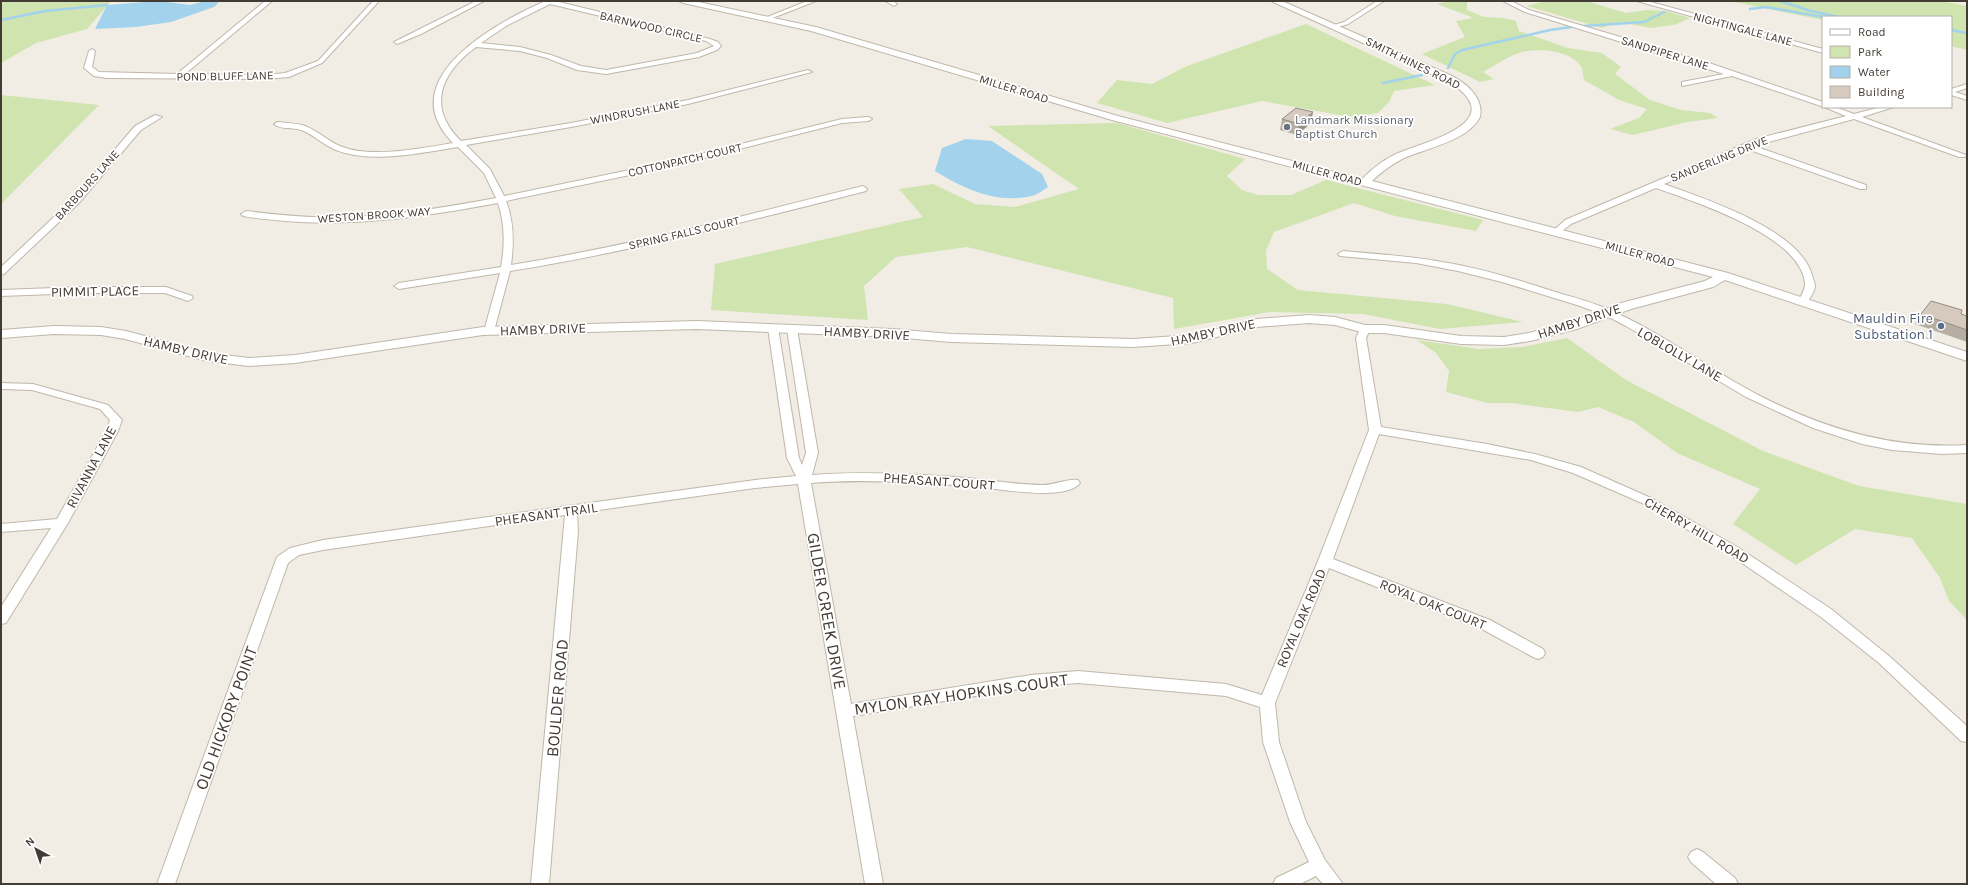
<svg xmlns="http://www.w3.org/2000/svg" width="1968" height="885" viewBox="0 0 1968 885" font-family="Karla,sans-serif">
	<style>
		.green { fill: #cfe4ae }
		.water { fill: #a2d2ec }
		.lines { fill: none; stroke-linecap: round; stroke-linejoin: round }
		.stream { stroke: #a2d2ec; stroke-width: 2.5 }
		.minor-casing { stroke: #bfb7aa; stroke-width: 2 }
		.tertiary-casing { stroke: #bfb7aa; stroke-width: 2 }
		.minor { fill: #fff; fill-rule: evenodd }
		.tertiary { fill: #fff; fill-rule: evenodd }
		.wall { fill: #b7aea3 }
		.shaded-wall { fill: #958d84 }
		.building { fill: #d5cabd; stroke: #958d84 }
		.worship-dot { fill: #6b7280; stroke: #fff; stroke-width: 1.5 }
		.service-dot { fill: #5c6f8a; stroke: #fff; stroke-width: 1.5 }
		.labels { text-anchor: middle; stroke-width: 3.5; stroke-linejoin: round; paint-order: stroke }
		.far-street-label { font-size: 12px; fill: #433c34; stroke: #fff }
		.far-worship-label { font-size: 12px; fill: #5b616d; stroke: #fff; text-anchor: start }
		.street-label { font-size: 14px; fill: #433c34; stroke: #fff }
		.service-label { font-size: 14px; fill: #4e5e75; stroke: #fff; text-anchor: end }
		.near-street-label { font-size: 17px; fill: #433c34; stroke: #fff }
	</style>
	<rect width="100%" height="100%" fill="#f1ede4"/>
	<!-- green -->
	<g class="green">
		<polygon points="1,1 111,1 87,29 36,43 1,63"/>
		<path d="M1450 1 1467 2V10L1484 17 1503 18 1516 21 1519 31 1568 48 1602 53 1621 67 1615 74 1650 100 1681 110 1710 113 1718 118 1687 122 1633 135 1610 129 1639 118 1647 109 1619 100 1584 80C1583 77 1583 71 1582 68 1572 50 1539 48 1522 52 1508 56 1496 65 1483 72L1494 79 1480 82 1422 54 1465 37 1456 21 1474 18 1437 4Z"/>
		<polygon points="1545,1 1586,1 1626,13 1647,10 1666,11 1690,18 1674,25 1650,28 1620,22 1602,28 1527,6"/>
		<polygon points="1729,1 1941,1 1967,6 1967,50 1951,46 1951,17 1823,17 1823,20"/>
		<polygon points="1306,24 1435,85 1394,91 1389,102 1378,113 1350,117 1262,101 1167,123 1097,103 1117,80 1152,84 1187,66"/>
		<polygon points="1,95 99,105 1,204"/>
		<polygon points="1117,123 1245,159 1227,176 1242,190 1258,195 1291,195 1326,180 1483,220 1476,231 1395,216 1354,203 1274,232 1266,251 1267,269 1298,290 1447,304 1523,322 1440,329 1363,314 1270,312 1174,329 1173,298 967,247 896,257 864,286 868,320 711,310 715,264 923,217 899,189 933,184 975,204 1015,207 1079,189 988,126"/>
		<polygon points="1567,338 1626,380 1763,451 1859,486 1967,504 1967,620 1949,601 1940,578 1912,538 1855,529 1796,565 1733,524 1760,489 1677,453 1634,422 1598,407 1578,412 1512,403 1488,403 1446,392 1449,371 1436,353 1417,340 1479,349 1523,347"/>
	</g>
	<!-- water -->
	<g class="water">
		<polygon points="159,1 190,5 205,1 219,2 214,7 171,22 136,27 95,29 107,5"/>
		<path d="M966 139 992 141 1042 174 1048 187C1043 190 1037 195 1032 196 996 204 964 189 935 171L942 148Z"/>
	</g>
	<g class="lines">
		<!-- stream -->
		<g class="stream">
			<polyline points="1780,1 1811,11 1839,17"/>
			<polyline points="1750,9 1766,7 1823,17 1831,16"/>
			<polyline points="1,20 45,11 107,5"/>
			<polyline points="1583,26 1644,22 1664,12"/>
			<polyline points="1951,30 1967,33"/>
			<polyline points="1448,68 1455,54 1462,50 1550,30 1571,27"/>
			<polyline points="1383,83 1422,75"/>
		</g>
		<!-- minor casing -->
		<g class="minor-casing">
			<g id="minor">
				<polygon points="265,1 272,1 185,74 266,75 285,73 318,61 373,1 379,1 322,63 289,77 266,79 107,78 94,76 84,68 89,51 92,49 95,51 92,67 99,72 177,74"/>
				<polygon points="476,1 484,1 421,34 397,44 394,42"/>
				<path d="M542 1H555L710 39 718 42 721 46 717 50 699 57 606 74 577 70 547 58 520 51 476 47C441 73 426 107 461 141L571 123 688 100 808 70 812 72 688 104 571 127 466 145 490 169 504 196 668 162 842 119 868 117 872 119 868 121 842 123 668 167 506 201C514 222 514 243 511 265 630 246 746 215 863 186L867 189 866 191C748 221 630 252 510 271L494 331 489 334 484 331 500 273 399 289 394 286 399 283 501 267C505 245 505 224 498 203 428 216 357 227 285 221 271 219 256 219 243 216L241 214 246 211C274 214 303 218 332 217 387 217 442 208 496 198L484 173 458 147C420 153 372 164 336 150 323 145 313 134 301 130 293 127 280 130 274 124L278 122C287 123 297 123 305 126 318 131 328 141 340 146 369 159 423 148 453 143 391 80 494 24 543 2ZM550 4 706 41 714 46 697 53 606 70 581 66 551 55 520 47 481 43 506 26Z"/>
				<polygon points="807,1 816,1 770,19 765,18"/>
				<polygon points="885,1 893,1 897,4 894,6"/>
				<polygon points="1377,1 1384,1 1348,24 1334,28 1331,26 1344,22"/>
				<polygon points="1503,1 1511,1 1529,10 1712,64 1823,102 1824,107 1732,76 1682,86 1682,82 1724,74 1525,12"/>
				<polygon points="1637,1 1647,1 1823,49 1823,53"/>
				<polygon points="1967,84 1967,88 1955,92 1967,96 1967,100 1951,95 1951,89"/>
				<path d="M1824 107H1835L1854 114 1881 107H1894L1862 117 1966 155 1965 157H1959L1854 119 1754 146 1866 185V189H1860L1747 149 1664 184C1705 199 1799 229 1812 275 1813 279 1815 283 1815 287 1814 292 1810 298 1807 303L1803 304 1798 301C1801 296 1805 290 1805 284 1802 236 1695 202 1656 188L1571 224 1557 235 1552 232 1565 220 1756 139 1846 116Z"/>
				<polygon points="155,115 162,117 141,130 78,204 4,274 1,275 1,267 72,200 135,126"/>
				<path d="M1343 251C1376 254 1410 256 1442 262 1480 268 1516 279 1552 291 1572 297 1593 302 1612 311 1655 330 1693 357 1733 381 1805 423 1883 450 1967 445V453L1942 454 1892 450 1862 444 1813 428 1746 397 1626 326 1605 315 1577 305 1502 282 1458 271 1416 263 1340 256 1338 254Z"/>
				<polygon points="81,287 166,287 192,296 193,298 188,301 165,293 81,293 1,296 1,290"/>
				<path d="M773 325 778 328 799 458 802 465 806 453 787 329 792 326 797 329 818 453 812 475C863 471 916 474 967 478 992 480 1018 485 1043 485 1053 485 1070 478 1078 480L1080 483C1074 492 1053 493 1043 493 1018 493 992 488 967 486 915 482 862 479 811 483L851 704 1031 675 1078 671 1226 684 1262 695 1318 561 1369 430 1356 338 1361 327 1365 326 1370 329 1366 338 1381 427 1487 444 1535 454 1581 467 1651 498 1739 548 1831 609 1889 656 1967 726V742L1961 741 1879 663 1821 617 1729 554 1642 503 1573 473 1531 460 1379 434 1333 559 1490 620 1543 649 1545 653 1543 657 1538 659 1533 657 1480 628 1329 568 1275 703 1279 742 1306 822 1325 860 1343 884H1323L1316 876 1300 884H1273L1276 878 1309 862 1290 822 1263 742 1260 707 1226 696 1078 683 1031 687 853 716 883 884H865L798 484 755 488 577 513 578 531 549 884H531L565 515 323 550 299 555 288 563 175 884H157L277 557 290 548 323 540 755 480 796 476 787 458 768 328Z"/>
				<polygon points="1,383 33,384 108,405 122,420 118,431 68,523 6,623 1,624 1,607 51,528 1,532 1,524 57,519 106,431 110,420 100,409 32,390 1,389"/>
				<polygon points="1697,849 1703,852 1735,878 1738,884 1716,884 1691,862 1688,857 1691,852"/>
			</g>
		</g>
		<!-- tertiary casing -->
		<g class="tertiary-casing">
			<path id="tertiary" d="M679 1H694L816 27 1118 116 1362 179C1372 169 1382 161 1394 155 1421 142 1512 124 1451 83L1271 1H1282L1452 76C1467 84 1484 98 1480 117 1468 141 1426 148 1402 159 1391 165 1381 172 1372 181L1728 273 1967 352V361L1725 280 1713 287 1631 309 1577 329 1530 341 1504 345 1461 344 1384 333H1365L1335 325 1309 323 1257 327 1192 343 1133 347 951 342 893 337 697 329 483 335 295 363 249 366 207 361 125 339 101 335 54 334 1 338V330L54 326 101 327 126 331 208 353 249 358 295 355 483 327 697 321 893 329 951 334 1133 339 1192 335 1257 319 1309 315 1335 317 1365 325H1384L1461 336 1504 337 1529 333 1567 323 1621 303 1705 281 1713 277 1112 120 811 31 683 3Z"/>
		</g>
		<!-- minor -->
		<use href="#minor" class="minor"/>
		<!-- tertiary -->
		<use href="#tertiary" class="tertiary"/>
	</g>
	<!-- wall -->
	<g class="wall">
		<polygon points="1282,119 1311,123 1297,135 1280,130"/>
		<polygon points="1921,314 1967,316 1967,342 1915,324"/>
	</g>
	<!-- shaded-wall -->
	<polygon class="shaded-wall" points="1313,112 1311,123 1297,135 1299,124"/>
	<!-- building -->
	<g class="building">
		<polygon points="1296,108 1313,112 1299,124 1282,119"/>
		<polygon points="1931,301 1962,310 1961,314 1967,316 1967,330 1921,314"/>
	</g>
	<!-- markers -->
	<circle class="worship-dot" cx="1287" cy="127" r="4"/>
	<circle class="service-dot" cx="1941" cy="326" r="4"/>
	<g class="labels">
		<!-- far-street labels -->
		<g class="far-street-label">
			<text transform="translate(651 27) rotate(13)" y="4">BARNWOOD CIRCLE</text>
			<text transform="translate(1743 29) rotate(15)" y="4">NIGHTINGALE LANE</text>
			<text transform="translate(1665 53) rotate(17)" y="4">SANDPIPER LANE</text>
			<text transform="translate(1413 63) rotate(26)" y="4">SMITH HINES ROAD</text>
			<text transform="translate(225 76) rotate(-1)" y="4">POND BLUFF LANE</text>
			<text transform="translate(1014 89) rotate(17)" y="4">MILLER ROAD</text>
			<text transform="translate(635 112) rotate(-11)" y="4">WINDRUSH LANE</text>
			<text transform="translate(1719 159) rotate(-22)" y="4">SANDERLING DRIVE</text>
			<text transform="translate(685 160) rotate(-13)" y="4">COTTONPATCH COURT</text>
			<text transform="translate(1327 173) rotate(15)" y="4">MILLER ROAD</text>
			<text transform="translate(87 185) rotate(-48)" y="4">BARBOURS LANE</text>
			<text transform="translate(374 215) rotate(-4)" y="4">WESTON BROOK WAY</text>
			<text transform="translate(684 233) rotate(-13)" y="4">SPRING FALLS COURT</text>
			<text transform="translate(1640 254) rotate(15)" y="4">MILLER ROAD</text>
		</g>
		<!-- far-worship labels -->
		<g class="far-worship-label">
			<text x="1295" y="124">Landmark Missionary<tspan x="1295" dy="14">Baptist Church</tspan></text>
		</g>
		<!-- street labels -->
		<g class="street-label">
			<text transform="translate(95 291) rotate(-1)" y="5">PIMMIT PLACE</text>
			<text transform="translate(1579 321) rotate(-18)" y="5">HAMBY DRIVE</text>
			<text transform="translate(543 329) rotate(-2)" y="5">HAMBY DRIVE</text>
			<text transform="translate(1213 332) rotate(-12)" y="5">HAMBY DRIVE</text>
			<text transform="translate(867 333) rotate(3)" y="5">HAMBY DRIVE</text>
			<text transform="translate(186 350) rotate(13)" y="5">HAMBY DRIVE</text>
			<text transform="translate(1680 354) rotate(30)" y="5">LOBLOLLY LANE</text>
			<text transform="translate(91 467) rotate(-62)" y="5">RIVANNA LANE</text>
			<text transform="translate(939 481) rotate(4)" y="5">PHEASANT COURT</text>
			<text transform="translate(546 514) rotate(-8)" y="5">PHEASANT TRAIL</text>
			<text transform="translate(1697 530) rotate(30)" y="5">CHERRY HILL ROAD</text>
			<text transform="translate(1433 604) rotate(22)" y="5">ROYAL OAK COURT</text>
			<text transform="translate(1301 618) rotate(-67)" y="5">ROYAL OAK ROAD</text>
		</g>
		<!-- service labels -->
		<g class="service-label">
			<text x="1933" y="323">Mauldin Fire<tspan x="1933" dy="16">Substation 1</tspan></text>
		</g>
		<!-- near-street labels -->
		<g class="near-street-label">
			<text transform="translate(827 611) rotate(80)" y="6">GILDER CREEK DRIVE</text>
			<text transform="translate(961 694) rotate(-8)" y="6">MYLON RAY HOPKINS COURT</text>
			<text transform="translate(557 698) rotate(-85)" y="6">BOULDER ROAD</text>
			<text transform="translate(226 718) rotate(-70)" y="6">OLD HICKORY POINT</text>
		</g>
	</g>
	<!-- border -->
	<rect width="1968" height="885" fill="none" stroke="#433c34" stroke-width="4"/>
	<!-- legend -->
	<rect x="1822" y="16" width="130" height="92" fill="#ffffff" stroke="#b4b1ae"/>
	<rect x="1830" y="29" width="20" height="6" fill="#ffffff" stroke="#b4b1ae"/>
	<text x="1858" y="36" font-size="12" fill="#433c34">Road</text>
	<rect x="1830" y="46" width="20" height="12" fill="#cfe4ae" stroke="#b4b1ae"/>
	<text x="1858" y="56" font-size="12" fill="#433c34">Park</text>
	<rect x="1830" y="66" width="20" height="12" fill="#a2d2ec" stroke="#b4b1ae"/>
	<text x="1858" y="76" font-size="12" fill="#433c34">Water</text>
	<rect x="1830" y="86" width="20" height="12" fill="#d5cabd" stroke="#b4b1ae"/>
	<text x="1858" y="96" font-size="12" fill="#433c34">Building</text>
	<!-- north arrow -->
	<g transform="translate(36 849) rotate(320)" stroke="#ffffff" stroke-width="3" paint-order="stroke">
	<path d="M0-3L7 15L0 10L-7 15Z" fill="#433c34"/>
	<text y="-6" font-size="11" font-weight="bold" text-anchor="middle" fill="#433c34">N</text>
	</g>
</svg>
